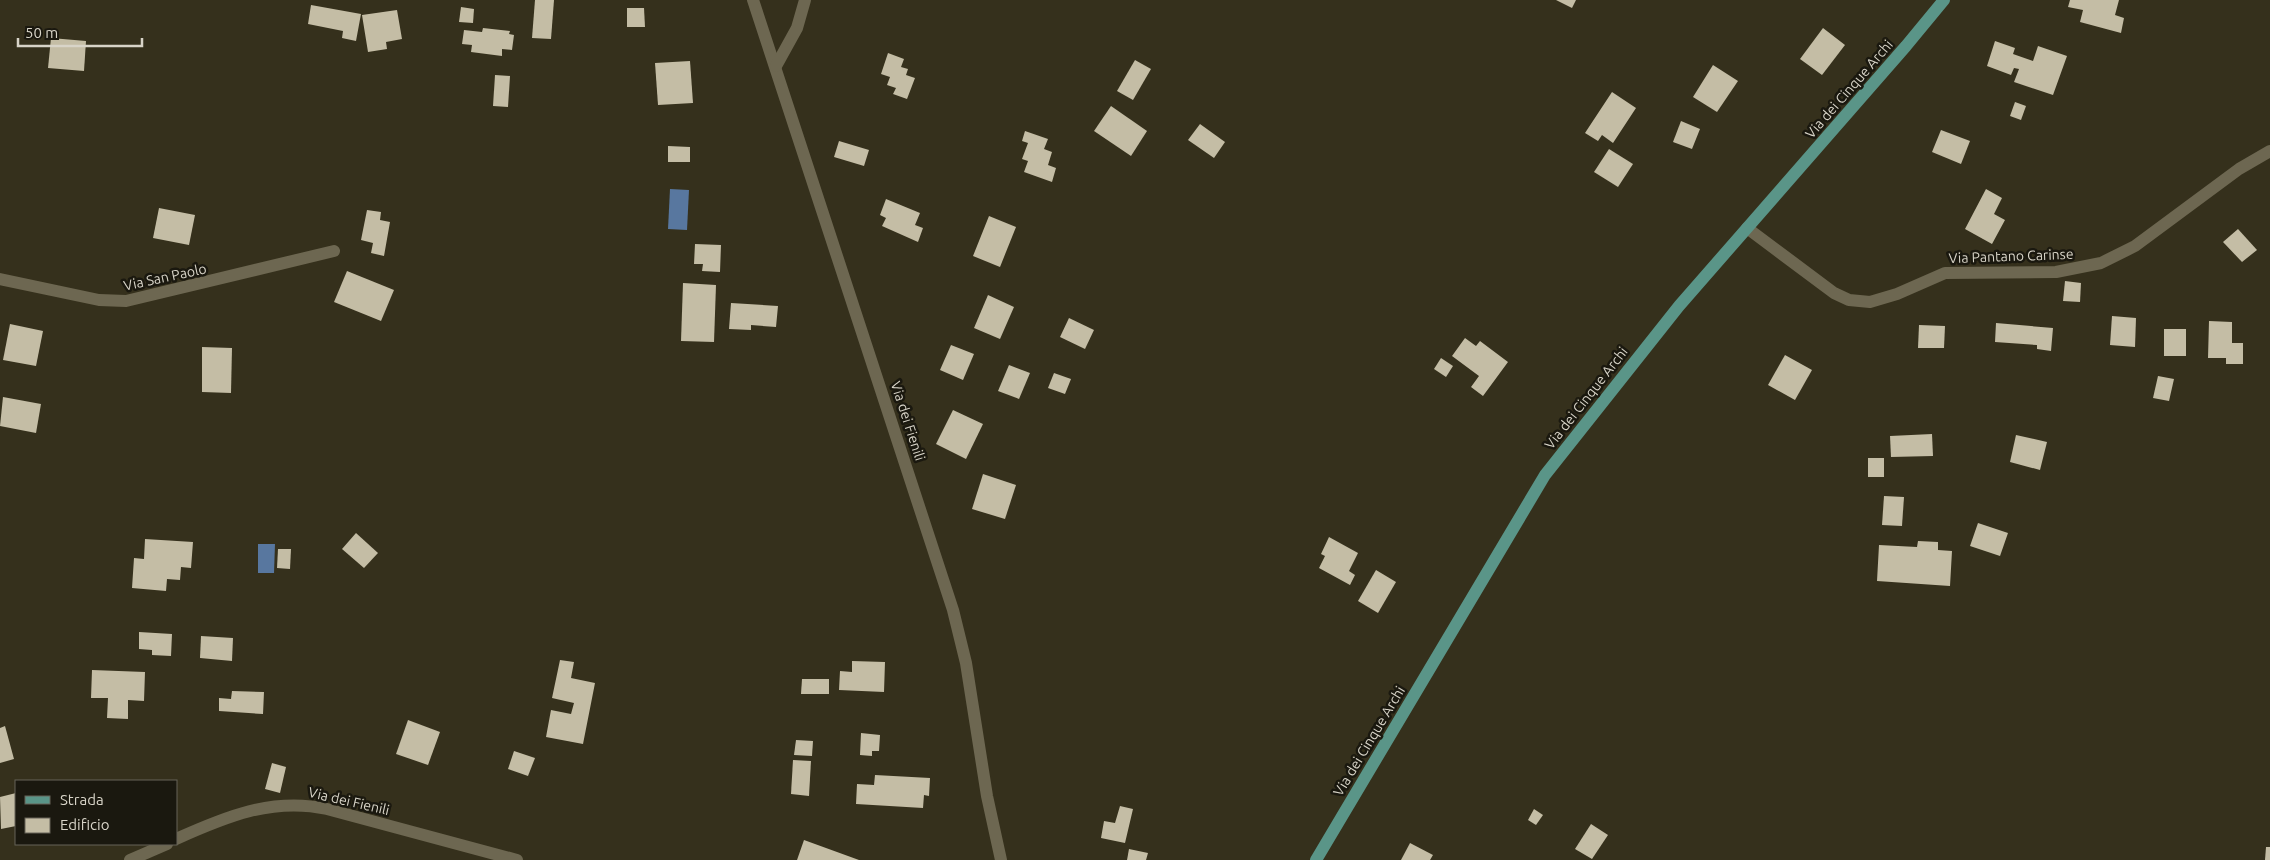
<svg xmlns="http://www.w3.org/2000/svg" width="2270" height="860" viewBox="0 0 2270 860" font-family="Ubuntu,sans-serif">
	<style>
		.water { fill: #58779f }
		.building { fill: #c4bda5 }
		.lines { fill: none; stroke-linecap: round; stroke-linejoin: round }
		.minor { stroke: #6d6751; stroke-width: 12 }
		.major { stroke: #5a9588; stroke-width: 12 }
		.labels { text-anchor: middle; stroke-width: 5; stroke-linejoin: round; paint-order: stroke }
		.street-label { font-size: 14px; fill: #d8d4c8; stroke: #1a180f }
	</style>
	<rect width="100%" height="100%" fill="#35301c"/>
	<!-- water -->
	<g class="water">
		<polygon points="670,189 689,190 687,230 668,229"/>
		<polygon points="258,544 275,544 274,573 258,573"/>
	</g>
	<!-- building -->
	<g class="building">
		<polygon points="535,0 554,0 551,39 532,38"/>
		<polygon points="1556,0 1576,0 1572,8"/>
		<polygon points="2070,0 2119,0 2115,15 2124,18 2121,33 2080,22 2083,10 2068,7"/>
		<polygon points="311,5 361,14 356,41 342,38 343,31 308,24"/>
		<polygon points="461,7 474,9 473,23 459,22"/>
		<polygon points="627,8 644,8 645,27 627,27"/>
		<polygon points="397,10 402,39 386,42 387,49 368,52 362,15"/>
		<polygon points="483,28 510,31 509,34 514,35 512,50 502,49 502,56 471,52 472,45 462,44 464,30 482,32"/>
		<polygon points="1823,28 1845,45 1822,75 1800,59"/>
		<polygon points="51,38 86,41 84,71 48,68"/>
		<polygon points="1995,41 2015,48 2013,54 2033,61 2038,46 2067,56 2053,95 2014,82 2019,69 2014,68 2011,75 1987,66"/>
		<polygon points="888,53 904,59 901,67 908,69 906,75 915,78 907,99 893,94 896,88 887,85 890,77 881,74"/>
		<polygon points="1135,60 1151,69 1133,100 1117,91"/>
		<polygon points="690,61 693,103 658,105 655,63"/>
		<polygon points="1713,65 1738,81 1717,112 1693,97"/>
		<polygon points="495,75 510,76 508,107 493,106"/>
		<polygon points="1612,92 1636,108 1613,143 1602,135 1598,141 1585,133"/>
		<polygon points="2015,102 2026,106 2021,120 2010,116"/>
		<polygon points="1111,106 1147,131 1131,156 1094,131"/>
		<polygon points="1681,121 1700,129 1692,149 1673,142"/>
		<polygon points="1200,124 1225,142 1214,158 1188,140"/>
		<polygon points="1941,130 1970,141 1961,164 1932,152"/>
		<polygon points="1025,131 1048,139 1044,149 1052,152 1048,165 1056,168 1052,182 1024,172 1028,161 1022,159 1028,143 1022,141"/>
		<polygon points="839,141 869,150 864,166 834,157"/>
		<polygon points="668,146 690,147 690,162 668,162"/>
		<polygon points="1609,149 1633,164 1618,187 1594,172"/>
		<polygon points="1986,189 2002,198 1994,214 2005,220 1992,244 1965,229"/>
		<polygon points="886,199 920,213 915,225 923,228 918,242 882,226 886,218 880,215"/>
		<polygon points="159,208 195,215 189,245 153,238"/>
		<polygon points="367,210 381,212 380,220 390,222 384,256 371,253 373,243 361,240"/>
		<polygon points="989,216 1016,227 1000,267 973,256"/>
		<polygon points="2238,229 2257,250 2242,262 2223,242"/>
		<polygon points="695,244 721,245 720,272 702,271 703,264 694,264"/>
		<polygon points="347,271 394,290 381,321 334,302"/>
		<polygon points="2065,281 2081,283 2080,302 2063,301"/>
		<polygon points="683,283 716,285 714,342 681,341"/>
		<polygon points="988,295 1014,307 1000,339 974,328"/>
		<polygon points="731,303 778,306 776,327 751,325 751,330 729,329"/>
		<polygon points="2112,316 2136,318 2135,347 2110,345"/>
		<polygon points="1069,318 1094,330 1085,349 1060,337"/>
		<polygon points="2209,321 2232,322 2232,343 2243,343 2243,364 2226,364 2226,358 2208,358"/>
		<polygon points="1996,323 2053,328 2051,351 2037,349 2037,345 1995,342"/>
		<polygon points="10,324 43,331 36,366 3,360"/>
		<polygon points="1919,325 1945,326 1944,348 1918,348"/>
		<rect x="2164" y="329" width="22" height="27"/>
		<polygon points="1465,338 1476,346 1480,341 1508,362 1483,396 1471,387 1479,376 1452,356"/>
		<polygon points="951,345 974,354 963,380 940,370"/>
		<polygon points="202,347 232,348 231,393 202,392"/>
		<polygon points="1785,355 1812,370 1795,400 1768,385"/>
		<polygon points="1441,358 1453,366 1446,377 1434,369"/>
		<polygon points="1009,365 1030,373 1019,399 998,391"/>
		<polygon points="1054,373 1071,379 1065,394 1048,388"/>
		<polygon points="2158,376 2174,379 2169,401 2153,398"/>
		<polygon points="3,397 41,404 36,433 0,426"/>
		<polygon points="953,410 983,424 966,459 936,444"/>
		<polygon points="1932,434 1933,456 1891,457 1890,436"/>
		<polygon points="2016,435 2047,442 2040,470 2010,462"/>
		<rect x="1868" y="458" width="16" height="19"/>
		<polygon points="983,474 1016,485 1005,519 972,509"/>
		<polygon points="1884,496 1904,497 1902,526 1882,525"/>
		<polygon points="1978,523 2008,533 2000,556 1970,546"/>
		<polygon points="356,533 378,553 364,568 342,549"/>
		<polygon points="1329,537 1358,553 1349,571 1355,575 1350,585 1319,568 1325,556 1321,554"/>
		<polygon points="145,539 193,542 191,568 181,567 180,580 167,579 166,591 132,588 134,558 144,559"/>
		<polygon points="1918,541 1938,542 1938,550 1952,551 1950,586 1877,581 1879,545 1917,547"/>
		<polygon points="278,549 291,549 290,569 277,568"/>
		<polygon points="1376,570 1396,582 1378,613 1358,601"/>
		<polygon points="139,632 172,634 171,656 152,655 152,650 139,649"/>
		<polygon points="201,636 233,638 232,661 200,658"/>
		<polygon points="560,660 574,662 571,678 595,683 583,744 546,737 551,710 571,714 574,703 552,698"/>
		<polygon points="852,661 885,662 884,692 839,690 840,671 852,672"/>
		<polygon points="92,670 145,672 144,701 128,700 128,719 107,718 108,698 91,698"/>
		<polygon points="802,679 829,679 829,694 801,694"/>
		<polygon points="232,691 264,692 263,714 219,711 219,698 231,699"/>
		<polygon points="408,720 440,732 428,765 396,754"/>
		<polygon points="5,726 14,759 0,763 0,728"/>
		<polygon points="861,733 880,735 879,751 872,751 872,756 860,755"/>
		<polygon points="796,740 813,741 812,756 794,755"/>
		<polygon points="514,751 535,758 528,776 508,769"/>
		<polygon points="793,760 811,761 809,796 791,794"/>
		<polygon points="272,763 286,767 280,793 265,789"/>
		<polygon points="875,775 930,778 929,796 924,795 923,808 856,804 857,784 874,785"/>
		<polygon points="16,793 16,826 1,829 0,797"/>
		<polygon points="1120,806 1133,809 1125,843 1101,838 1104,821 1115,823"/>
		<polygon points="1534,809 1543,815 1536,825 1528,820"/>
		<polygon points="1591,824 1608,835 1592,859 1575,849"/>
		<polygon points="804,840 859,860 797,860"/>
		<polygon points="1410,843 1433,855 1430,860 1401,860"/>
		<polygon points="2266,847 2270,847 2270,860 2265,860"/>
		<polygon points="1129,849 1148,853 1146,860 1127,860"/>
	</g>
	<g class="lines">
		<!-- minor -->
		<g class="minor">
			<polyline points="753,0 953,610 966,663 987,796 1001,860"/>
			<polyline points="776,66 797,28 805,0"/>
			<polyline points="1747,228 1834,293 1849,300 1870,302 1897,294 1945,273 2056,272 2101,263 2135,246 2239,169 2270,151"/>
			<polyline points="0,279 99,300 126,301 334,251"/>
			<path d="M176 839C225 817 272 797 327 809L517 860"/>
			<polyline points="130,860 167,844"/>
		</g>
		<!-- major -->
		<polyline class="major" points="1316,860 1545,475 1679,306 1906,46 1944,0"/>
	</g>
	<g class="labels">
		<!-- street labels -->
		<g class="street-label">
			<text transform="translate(1849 89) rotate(-49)" y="5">Via dei Cinque Archi</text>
			<text transform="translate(2011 256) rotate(-2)" y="5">Via Pantano Carinse</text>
			<text transform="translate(165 277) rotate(-12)" y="5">Via San Paolo</text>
			<text transform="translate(1586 398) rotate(-52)" y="5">Via dei Cinque Archi</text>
			<text transform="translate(908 421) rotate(72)" y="5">Via dei Fienili</text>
			<text transform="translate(1369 741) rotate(-59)" y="5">Via dei Cinque Archi</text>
			<text transform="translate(349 801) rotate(13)" y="5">Via dei Fienili</text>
		</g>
	</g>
	<!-- legend -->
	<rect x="15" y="780" width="162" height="65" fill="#1a180f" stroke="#666359"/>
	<rect x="25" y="796" width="25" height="8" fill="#5a9588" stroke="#666359"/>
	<text x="60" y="805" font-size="15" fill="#d8d4c8">Strada</text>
	<rect x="25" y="818" width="25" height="15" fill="#c4bda5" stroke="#666359"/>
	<text x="60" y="830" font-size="15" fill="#d8d4c8">Edificio</text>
	<!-- scale -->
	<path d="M18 38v8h124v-8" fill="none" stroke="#d8d4c8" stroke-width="2.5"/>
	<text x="25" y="38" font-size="15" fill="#d8d4c8" stroke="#1a180f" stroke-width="4" paint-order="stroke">50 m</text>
</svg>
